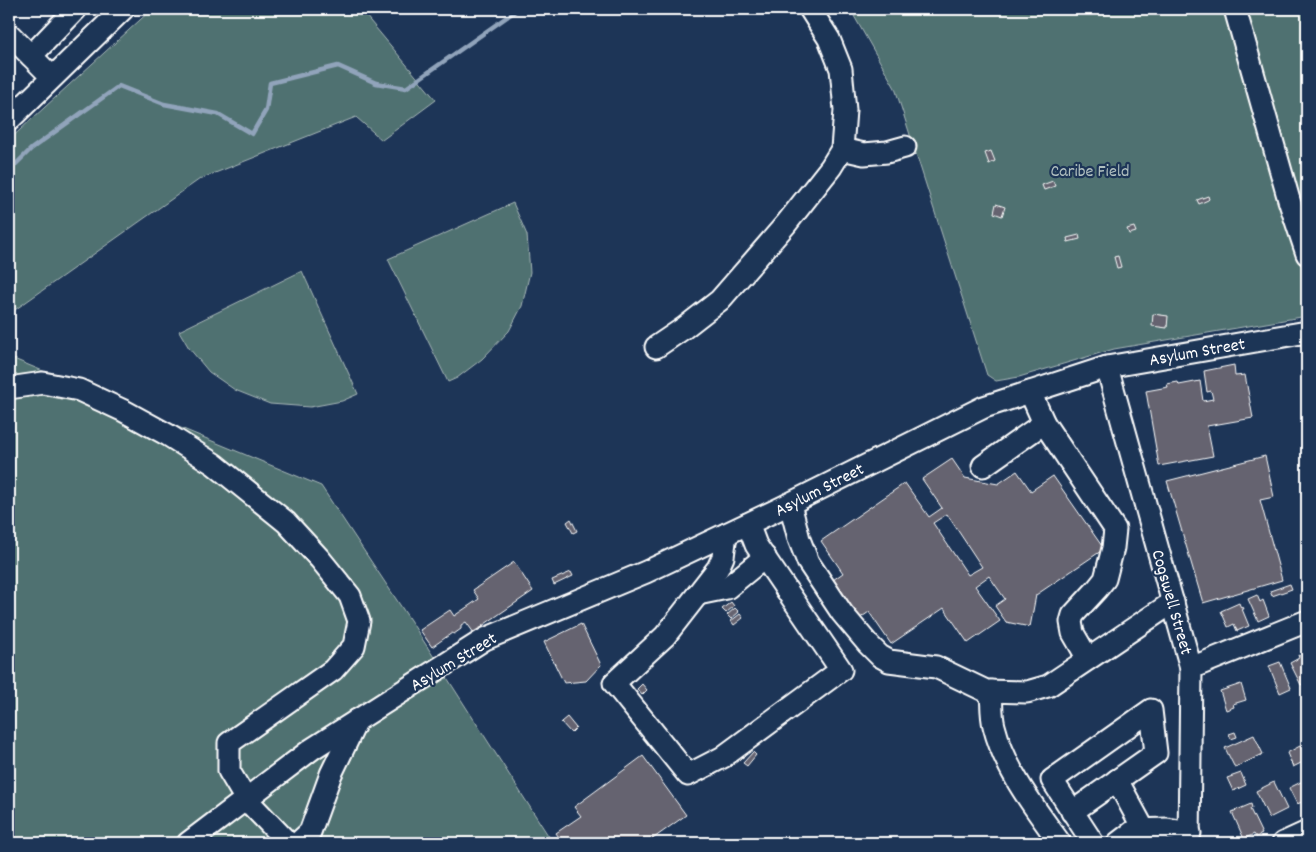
<svg xmlns="http://www.w3.org/2000/svg" width="1316" height="852" viewBox="0 0 1316 852" font-family="Dekko,sans-serif">
	<style>
		.green { fill: #507171; stroke: #a8b8b8 }
		.lines { fill: none; stroke-linecap: round; stroke-linejoin: round }
		.stream { stroke: #91a4bb; stroke-width: 4.5 }
		.building { fill: #65636f; stroke: #fff; fill-rule: evenodd }
		.minor-casing { stroke: #fff; stroke-width: 25 }
		.minor { stroke: #1d3557; stroke-width: 21 }
		.labels { text-anchor: middle; stroke-width: 4.5; stroke-linejoin: round; paint-order: stroke }
		.park-label { font-size: 18px; fill: #b0bfbf; stroke: #1d3557 }
		.street-label { font-size: 18px; fill: #fff; stroke: #1d3557 }
	</style>
	<rect width="100%" height="100%" fill="#1d3557"/>
	<filter id="ink" filterUnits="userSpaceOnUse"><feTurbulence type="fractalNoise" baseFrequency=".02" numOctaves="2"/><feDisplacementMap in="SourceGraphic" scale="10" xChannelSelector="R" yChannelSelector="G"/><feConvolveMatrix kernelMatrix="1 2 1 2 8 2 1 2 1" color-interpolation-filters="sRGB"/></filter>
	<g filter="url(#ink)">
		<!-- green -->
		<g class="green">
			<polygon points="152,9 360,9 436,100 382,140 356,117 200,179 9,314 9,140"/>
			<polygon points="871,9 1307,9 1307,316 1114,349 1019,377 996,381 987,375 895,88 854,16"/>
			<polygon points="513,203 527,235 530,272 522,306 509,331 482,359 457,378 448,382 388,259"/>
			<polygon points="302,271 358,394 342,401 310,407 270,404 235,390 209,372 189,348 179,331"/>
			<polygon points="9,357 321,486 412,623 553,843 9,843"/>
		</g>
		<g class="lines">
			<!-- stream -->
			<polyline class="stream" points="9,171 31,149 119,86 164,104 218,114 252,134 266,110 270,83 338,66 376,83 406,88 518,9"/>
		</g>
		<!-- building -->
		<g class="building">
			<polygon points="991,151 995,161 989,164 985,153"/>
			<polygon points="1053,181 1055,186 1044,190 1042,185"/>
			<polygon points="1208,196 1209,199 1208,200 1199,204 1197,200"/>
			<polygon points="996,204 1005,207 1002,216 994,213"/>
			<polygon points="1134,227 1136,232 1129,234 1127,229"/>
			<polygon points="1079,235 1080,239 1068,242 1067,238"/>
			<polygon points="1118,256 1121,267 1117,268 1114,257"/>
			<polygon points="1153,314 1168,316 1167,328 1152,326"/>
			<polygon points="1234,365 1235,376 1245,375 1253,418 1207,426 1213,456 1159,466 1146,391 1168,387 1167,384 1178,382 1179,385 1200,381 1203,401 1213,399 1211,391 1207,392 1204,371"/>
			<polygon points="1265,456 1274,497 1260,500 1282,580 1203,603 1167,481"/>
			<path d="M952 459 965 478 998 484 1017 471 1031 491 1053 476 1104 549 1036 595 1030 627 1006 622 995 606 1005 599 989 576 975 586 1000 621 968 643 944 608 891 644 869 612 856 621 830 582 843 573 821 541 905 483 929 517 942 508 922 479ZM947 514 982 567 968 575 933 523Z"/>
			<polygon points="571,519 577,531 573,533 567,522"/>
			<polygon points="514,562 533,591 482,626 483,627 474,633 466,622 461,625 461,629 454,634 452,633 432,647 420,630 450,610 454,616 479,599 473,590"/>
			<polygon points="571,572 573,576 554,585 552,580"/>
			<polygon points="1290,584 1292,589 1272,596 1270,591"/>
			<polygon points="1257,595 1260,602 1263,600 1269,616 1258,621 1248,599"/>
			<polygon points="731,602 734,606 726,613 722,609"/>
			<polygon points="1239,603 1241,608 1243,607 1244,609 1242,609 1249,626 1237,631 1234,624 1228,627 1221,611"/>
			<polygon points="735,608 739,612 731,619 727,615"/>
			<polygon points="740,614 743,618 734,625 731,621"/>
			<polygon points="581,624 601,665 586,681 564,683 544,642"/>
			<polygon points="1298,655 1302,657 1307,667 1307,684 1305,685 1305,683 1301,685 1290,663 1299,658"/>
			<polygon points="1280,662 1291,688 1280,693 1269,666"/>
			<polygon points="642,684 647,690 642,695 637,689"/>
			<polygon points="1241,684 1246,700 1233,704 1234,707 1226,710 1220,691"/>
			<polygon points="567,717 576,728 571,733 561,722"/>
			<polygon points="1235,732 1237,737 1231,739 1229,734"/>
			<polygon points="1254,735 1263,754 1236,767 1234,766 1225,748"/>
			<polygon points="1300,746 1307,760 1293,767 1287,753"/>
			<polygon points="753,752 756,755 747,766 743,763"/>
			<polygon points="643,756 686,815 647,843 563,843 556,833 581,816 574,807"/>
			<polygon points="1241,773 1246,785 1233,791 1227,778"/>
			<polygon points="1307,779 1307,802 1306,803 1305,801 1297,804 1289,788"/>
			<polygon points="1274,782 1287,809 1269,818 1256,791"/>
			<polygon points="1251,804 1252,808 1250,809 1262,834 1256,837 1254,834 1244,839 1232,812"/>
		</g>
		<g class="lines">
			<!-- minor casing -->
			<g class="minor-casing">
				<g id="minor">
					<polyline points="810,9 829,39 841,69 845,110 842,149 864,154 887,152 905,147"/>
					<polyline points="1235,9 1289,200 1307,254"/>
					<polyline points="9,34 52,77"/>
					<polyline points="31,56 76,9"/>
					<polyline points="9,120 123,9"/>
					<polyline points="656,347 684,328 720,300 786,224 831,167 842,149"/>
					<polyline points="1107,367 1191,668 1189,843"/>
					<polyline points="9,388 43,383 79,390 124,411 168,435 214,464 286,522 320,559 350,596 359,621 354,646 333,670 229,743 229,771 245,798 288,843"/>
					<polyline points="1030,392 1044,423 1115,529 1113,548 1105,579 1097,589 1073,615 1071,622 1073,633 1088,659"/>
					<polyline points="983,466 1044,423"/>
					<polyline points="790,504 799,539 808,562 842,613 868,644 880,656 889,661 936,667 986,691 1027,692 1048,686 1173,602"/>
					<polyline points="726,534 723,557 718,568 665,636 614,683 688,775 723,757 841,670 756,545 748,524"/>
					<polyline points="698,594 727,588 765,557"/>
					<polyline points="1191,668 1307,621"/>
					<path d="M991 691C992 702 991 715 994 726 1005 770 1034 807 1060 843"/>
					<polyline points="1117,780 1144,830"/>
					<polyline points="1072,812 1156,753 1151,710 1052,780 1093,843"/>
					<polyline points="188,843 312,749 485,639 646,572 781,508 984,407 1107,367 1307,332"/>
					<polyline points="298,843 310,832 331,774 357,720"/>
					<polyline points="1118,843 1135,830 1167,829 1190,833"/>
					<polyline points="1283,843 1307,832"/>
				</g>
			</g>
			<!-- minor -->
			<use href="#minor" class="minor"/>
		</g>
	</g>
	<g class="labels">
		<!-- park labels -->
		<g class="park-label">
			<text x="1090" y="176">Caribe Field</text>
		</g>
		<!-- street labels -->
		<g class="street-label">
			<text transform="translate(1197 351) rotate(-10)" y="6">Asylum Street</text>
			<text transform="translate(819 489) rotate(-27)" y="6">Asylum Street</text>
			<text transform="translate(1173 602) rotate(74)" y="6">Cogswell Street</text>
			<text transform="translate(453 661) rotate(-31)" y="6">Asylum Street</text>
		</g>
	</g>
	<!-- margin -->
	<rect width="1316" height="852" fill="none" stroke="#1d3557" stroke-width="30"/>
	<rect x="15" y="15" width="1286" height="822" fill="none" stroke="#fff" stroke-width="2" filter="url(#ink)"/>
</svg>
